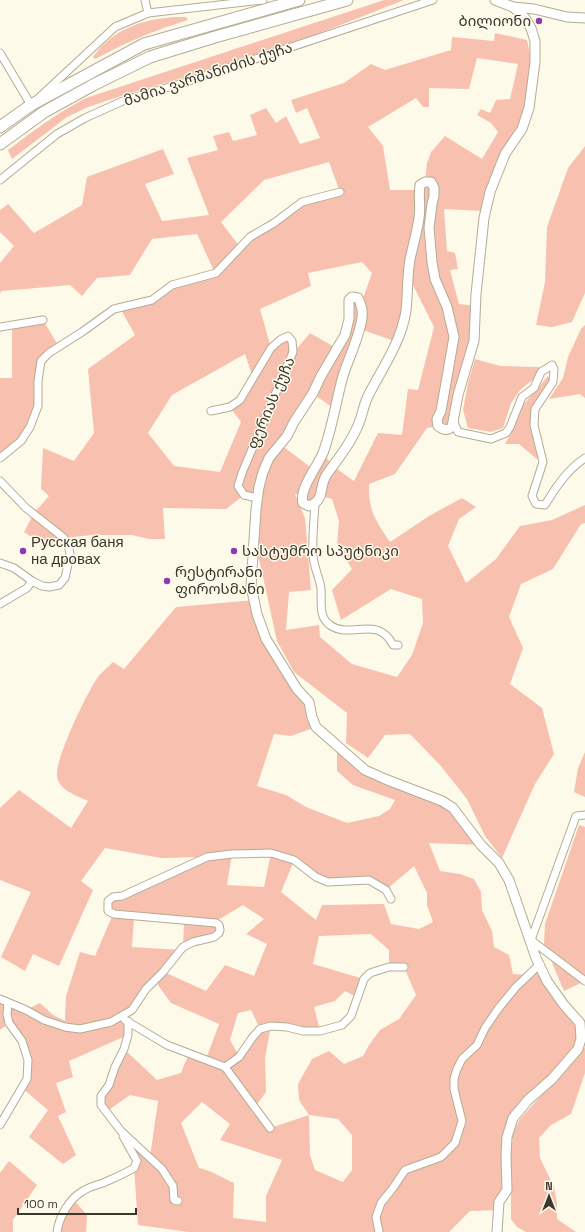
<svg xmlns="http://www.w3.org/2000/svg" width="585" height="1232" viewBox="0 0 585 1232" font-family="'Space Grotesk','Noto Sans Georgian',sans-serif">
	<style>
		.green { fill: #f8c0af; fill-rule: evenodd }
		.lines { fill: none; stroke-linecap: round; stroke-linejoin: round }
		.minor-casing { stroke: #b4ac92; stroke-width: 9 }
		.tertiary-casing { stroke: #b4ac92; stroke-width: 11 }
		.primary-casing { stroke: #b4ac92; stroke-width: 13 }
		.minor { stroke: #fff; stroke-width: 7 }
		.tertiary { stroke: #fff; stroke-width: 9 }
		.primary { stroke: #fff; stroke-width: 11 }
		.poi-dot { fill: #8c3cab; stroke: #fefaea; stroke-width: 1.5 }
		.labels { text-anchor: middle; stroke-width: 3; stroke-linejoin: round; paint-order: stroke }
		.poi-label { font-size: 15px; fill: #3b372d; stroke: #fefaea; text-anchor: start }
		.street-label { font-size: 15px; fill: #3b372d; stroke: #fefaea }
	</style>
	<rect width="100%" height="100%" fill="#fefaea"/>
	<!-- green -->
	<g class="green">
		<path d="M384 0H404L310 37 196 74 127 94 88 107 67 117 12 159 8 150C33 131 57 113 86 98Z"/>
		<path d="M173 17H186L188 20C155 30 125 43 95 59L93 57C113 29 141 20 173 17Z"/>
		<path d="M495 33 527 40 532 63 527 106 520 129 482 211 444 209 447 251 455 253 458 269 450 270 459 304 476 306 475 322 452 427 438 426 427 428 395 474 369 484C368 511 376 521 390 542L429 516 462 498 476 507 459 519 448 546 466 583 496 559 520 526 552 520 585 505V523L581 524 553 569 521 584 509 617 523 648 510 684 542 708 554 754 535 784 502 858 485 836 467 799 440 765 410 734 385 735 368 758 346 743 347 713 294 672 277 641 259 559 253 558 258 498 244 495 226 509 163 508 165 539H149L132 535H91L64 538 46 547 24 532 34 513 49 496 41 489 43 448 74 461 94 433 88 369 135 335 120 308 152 300 172 285 215 273 197 234 152 239 130 275 97 278 82 296 70 285 2 291 0 293V263L14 246 0 232V210L8 204 34 233 82 205 87 177 163 149 174 174 145 184 162 221 209 215 187 158 218 150 213 136 229 132 233 141 257 135 250 115 266 108 276 123 286 116 300 144 320 138 307 108 296 113 291 100 344 83 371 64 385 70 451 50 452 37 494 41ZM477 58 518 64 510 99 496 100 490 113 481 109 477 115 491 123 498 132 482 159 445 136 431 152 427 163 425 181 419 190H390L383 146 368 127 416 98 423 107H429V88L469 89ZM329 162 340 192 302 202 240 247 221 222 264 180ZM362 262 372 273 361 304 349 300 338 349 310 333 294 352 288 336 271 348 260 309 311 286 308 273ZM409 277 434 327 418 390 408 389 402 435 378 433 354 481 333 466 323 453 314 470 280 444 313 394 335 409 360 329 397 342ZM245 354 253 378 240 400 230 407 241 422 220 472 174 466 148 433 172 395ZM295 494 302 495 309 506 321 496 332 499 339 521 337 545 352 569 332 590 341 620 391 589 422 599 423 623 412 655 397 677 352 664 320 637 319 625 286 630 289 592 311 590 305 518Z"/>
		<polygon points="585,146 585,293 572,322 552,327 536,325 545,282 547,227 568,168"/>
		<polygon points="43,320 59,347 41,361 37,406 30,427 0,458 0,378 12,378 12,325"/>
		<polygon points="585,325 585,398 580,394 549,399 563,378 568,357 581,329"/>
		<polygon points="475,359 500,366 539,367 535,378 521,389 511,403 503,428 491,432 468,428 463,410 468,383"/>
		<polygon points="548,376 550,380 533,405 531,430 538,460 519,444 505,444 514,428 524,404"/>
		<path d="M254 600 266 639 309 702 316 727 291 736 274 734 257 786 286 795 306 807 347 823 379 816 390 809 395 800 353 785 337 771V745L356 762 442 801 481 845 429 843 440 871 460 874 474 879 481 892 482 910 492 931 494 947 509 955 513 974 528 975 540 964 538 973 577 1029 578 1035 575 1048 513 1118 507 1172 498 1210 470 1211 449 1232H189L138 1225 134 1168 136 1161 121 1131 150 1157 158 1101 130 1095 106 1112 101 1105 124 1049 157 1080 181 1073 189 1053 206 1059 219 1024 171 1003 155 981 132 1010 120 1016 128 1021V1035L69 1061 73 1077 56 1083 66 1112 58 1116 76 1155 63 1164 29 1137 48 1110 22 1088 28 1060 9 1023 0 1030V999L26 1010 40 1003 53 1015 65 1021 66 996 80 952 95 956 113 914 108 901 206 857 161 858 105 848 81 881 93 890 59 966 33 954 25 971 1 957 31 892 0 880V808L19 790 71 828 88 801C77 796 59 790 57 777 54 761 87 692 98 677 102 672 108 667 113 662L124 669 176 607ZM271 853 264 887 227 885 232 854ZM294 861 328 882 369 880 386 890 414 866 427 893V905L433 922 419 929 391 924 384 904 322 905 316 920 281 892ZM243 905 264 919 246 934 267 944 254 976 225 965 206 991 164 972 181 950 132 947 134 917 184 921 183 947 219 933 216 923H213ZM371 934 389 950V967H404L416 995 399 1019 380 1030 369 1045 363 1056 344 1064 329 1051 312 1059 298 1084 299 1100 309 1115 270 1128 255 1107 266 1092 265 1058 271 1026 320 1031 314 1007 335 1001 345 991 358 998 364 979 313 964 319 936ZM251 1010 260 1029 239 1056 230 1040 238 1013ZM202 1102 230 1124 220 1140 282 1160 266 1196V1222L233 1218 234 1183C222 1178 211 1170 199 1168L181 1123ZM309 1115 338 1119 352 1135V1170L343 1182 315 1170 310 1155Z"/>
		<polygon points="585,752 585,797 574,792 578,768"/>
		<polygon points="579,825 585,827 585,981 564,991 544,944 545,924"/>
		<polygon points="585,1047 585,1073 571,1114 551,1125 539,1138 540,1158 554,1187 557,1203 557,1219 576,1232 526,1232 517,1227 511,1219 511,1154 513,1133 520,1119"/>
		<polygon points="9,1161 37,1185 13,1220 13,1232 0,1232 0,1173"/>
		<polygon points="73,1199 87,1215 86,1232 57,1232"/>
	</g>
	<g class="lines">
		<!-- minor casing -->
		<g class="minor-casing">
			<g id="minor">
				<polyline points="145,0 148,13"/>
				<polyline points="0,53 31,105 115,27 148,13 263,0"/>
				<polyline points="0,180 57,134 85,118 125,100 183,83 433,0"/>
				<polyline points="0,327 43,320"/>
				<polyline points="211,411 230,407 240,400 271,348 280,340 288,336 292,341 293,352 242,473 238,486 244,495 258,498"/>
				<path d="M454 422 458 432 491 439 506 433 510 427 522 397 534 388 541 372 552 365 554 369 553 382 535 409 534 425 543 462 532 496 536 504 545 505C556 487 567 470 585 458"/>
				<polyline points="0,458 21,441 30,427 38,406 38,381 41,361 49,353 82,332 114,309 152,300 172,285 216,273 250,237 274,223 302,202 340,192"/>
				<polyline points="0,481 26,508 64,538 69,548 70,555 65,578 59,585 49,587 42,586 32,581 14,568 0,563"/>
				<path d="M315 504C314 521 312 538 313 556 314 567 319 577 321 588 322 601 318 617 330 625 351 640 377 614 393 645H398"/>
				<polyline points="0,604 27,588 32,581"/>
				<polyline points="585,815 576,816 531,940 585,981"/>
				<polyline points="0,999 26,1010 44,1020 65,1027 80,1029 111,1022 132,1010 146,989 163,972 183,947 193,942 214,937 219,933 220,930 219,925 216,923 114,914 108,911 108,901 113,897 122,896 207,857 232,854 271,853 294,860 316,877 328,882 369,880 386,890 391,899"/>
				<polyline points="125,1020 167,1045 225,1067 270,1128"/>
				<polyline points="128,1021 128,1035 124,1049 115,1067 109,1085 101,1096 101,1105 121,1131 162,1169 173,1186 174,1200 178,1201"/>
				<polyline points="225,1067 239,1057 252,1038 260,1029 271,1026 287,1027 303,1031 320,1031 342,1025 351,1016 364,979 370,973 389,967 404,967"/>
				<polyline points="0,1125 27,1079 28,1060 22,1041 9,1023 7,1014 8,1003"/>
				<path d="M57 1232C59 1217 69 1199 83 1191 89 1187 96 1185 103 1183 114 1178 124 1174 134 1168L137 1161 123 1136"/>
				<polyline points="379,1232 376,1217 381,1203 393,1188 405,1170 441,1157 455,1143 462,1121 454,1089 454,1079 457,1069 462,1059 477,1045 485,1028 498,1009 516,987 540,964"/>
			</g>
		</g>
		<!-- tertiary casing -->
		<g class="tertiary-casing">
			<g id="tertiary">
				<polyline points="495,0 513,7 534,9 567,17 585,18"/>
				<path d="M497 1232 499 1202 507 1190 506 1155 507 1137 513 1118 528 1100 552 1079 578 1049 581 1039 580 1023 564 1005 547 981 536 958 509 880 499 863 481 845 453 808 442 801 385 779 365 770 316 727 312 717 309 702 297 689 266 639 257 614 251 586 256 509 259 487 263 472 269 458 287 436 294 422 313 393 321 376 345 335 349 319V300L352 297 358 298C361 304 363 311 362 318 359 338 349 357 343 376 336 401 332 429 323 453 317 467 299 489 303 503L309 506C326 500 318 487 327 474 339 458 352 441 359 423 363 413 364 403 369 394 383 367 401 342 406 311 408 294 407 276 410 259 413 246 417 232 419 218 421 207 418 196 420 185L425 182H431L434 188V196L432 204 429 228 432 262 435 279 447 307 454 337 441 411 437 419 438 426C443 430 447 431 452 427L458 395 474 341 476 294 484 218 490 192 505 154 522 129 529 108 535 62V41L531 28 525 18 513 7"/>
			</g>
		</g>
		<!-- primary casing -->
		<g class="primary-casing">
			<g id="primary">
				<polyline points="0,127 31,105 144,44 299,0"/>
				<polyline points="0,144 44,112 93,85 150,57 215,37 347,0"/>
			</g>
		</g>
		<!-- minor -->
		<use href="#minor" class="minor"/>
		<!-- tertiary -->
		<use href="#tertiary" class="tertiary"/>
		<!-- primary -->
		<use href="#primary" class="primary"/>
	</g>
	<!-- markers -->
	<g class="poi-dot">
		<circle cx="539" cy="21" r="4"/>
		<circle cx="23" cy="551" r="4"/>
		<circle cx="234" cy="551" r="4"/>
		<circle cx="167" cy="581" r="4"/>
	</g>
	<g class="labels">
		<!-- poi labels -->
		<g class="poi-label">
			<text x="531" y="26" text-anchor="end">ბილიონი</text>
			<text x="31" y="547">Русская баня<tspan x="31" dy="17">на дровах</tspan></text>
			<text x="242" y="556">სასტუმრო სპუტნიკი</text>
			<text x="175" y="577">რესტირანი<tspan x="175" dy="17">ფიროსმანი</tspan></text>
		</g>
		<!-- street labels -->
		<g class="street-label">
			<text transform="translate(208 74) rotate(-18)" y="5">მამია ვარშანიძის ქუჩა</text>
			<text transform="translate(271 403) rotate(-67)" y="5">ფერიას ქუჩა</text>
		</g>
	</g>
	<!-- north arrow -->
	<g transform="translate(549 1196)" stroke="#fefaea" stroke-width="3" paint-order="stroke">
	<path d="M0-3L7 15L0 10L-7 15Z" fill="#3b372d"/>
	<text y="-6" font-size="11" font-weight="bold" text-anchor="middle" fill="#3b372d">N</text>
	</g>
	<!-- scale -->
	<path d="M18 1208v6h118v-6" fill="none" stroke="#3b372d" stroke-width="2"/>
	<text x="24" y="1208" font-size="12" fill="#3b372d" stroke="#fefaea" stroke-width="3" paint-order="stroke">100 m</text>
</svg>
